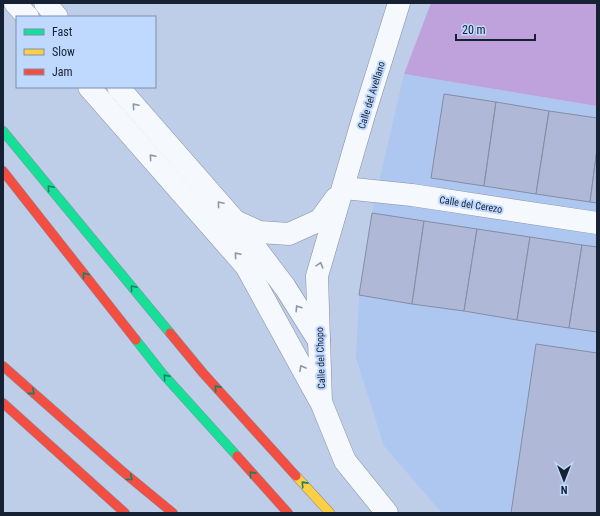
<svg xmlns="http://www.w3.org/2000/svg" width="600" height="516" viewBox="0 0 600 516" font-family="'Roboto Condensed',sans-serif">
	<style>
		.built { fill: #adc7f0 }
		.green { fill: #bfa2dc }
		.building { fill: #b0b8d8; stroke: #858da1 }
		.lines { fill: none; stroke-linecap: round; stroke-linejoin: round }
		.street-casing { stroke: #838fa2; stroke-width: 23 }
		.fast-casing { stroke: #838fa2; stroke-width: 10 }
		.slow-casing { stroke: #838fa2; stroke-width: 10 }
		.jam-casing { stroke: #838fa2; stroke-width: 10 }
		.street { stroke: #f5f8fc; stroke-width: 22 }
		.fast { stroke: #16e098; stroke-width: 9 }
		.slow { stroke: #ffcf43; stroke-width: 9 }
		.jam { stroke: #f24e42; stroke-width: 9 }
		.oneway { stroke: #9197a2 }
		.oneway2 { stroke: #168066 }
		.labels { text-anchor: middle; stroke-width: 4; stroke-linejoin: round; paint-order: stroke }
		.street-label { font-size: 10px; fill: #162133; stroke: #bfd8fe }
	</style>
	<rect width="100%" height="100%" fill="#becee8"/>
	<!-- built -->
	<polygon class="built" points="404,74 597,106 597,513 442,513 384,446 356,358 359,295 372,213"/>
	<!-- green -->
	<polygon class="green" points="431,3 597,3 597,106 404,74"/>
	<!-- building -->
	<g class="building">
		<polygon points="444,94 496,102 484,186 431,178"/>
		<polygon points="496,102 549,111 536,194 484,186"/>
		<polygon points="549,111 597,118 597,149 590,202 536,194"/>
		<polygon points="597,149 597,203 590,202"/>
		<polygon points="372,213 424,221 412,304 359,295"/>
		<polygon points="424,221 477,229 464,311 412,304"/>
		<polygon points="477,229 530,237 517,320 464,311"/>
		<polygon points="530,237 582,245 569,328 517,320"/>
		<polygon points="582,245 597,247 597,332 569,328"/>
		<polygon points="536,344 597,353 597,513 511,513"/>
	</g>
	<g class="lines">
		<!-- street casing -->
		<g class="street-casing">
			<g id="street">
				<polyline points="15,3 28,17"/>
				<polyline points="45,3 57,17"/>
				<polyline points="89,87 246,266 319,399"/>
				<polyline points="118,87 235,221 285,287 319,341"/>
				<polyline points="344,188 412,195 597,223"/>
				<polyline points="235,221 259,232 289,234 320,220 336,198"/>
				<polyline points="387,513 345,461 321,402 317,276 364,115 399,3"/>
			</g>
		</g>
		<!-- fast casing -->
		<g class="fast-casing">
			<g id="fast">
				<polyline points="3,131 170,333"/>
				<polyline points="136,340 162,373 237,456"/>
			</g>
		</g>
		<!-- slow casing -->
		<g class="slow-casing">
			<polyline id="slow" points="296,476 330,513"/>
		</g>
		<!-- jam casing -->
		<g class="jam-casing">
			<g id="jam">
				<polyline points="3,171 136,340"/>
				<polyline points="170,333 203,373 296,476"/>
				<polyline points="3,366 122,471 173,513"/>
				<polyline points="3,403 125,513"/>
				<polyline points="237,456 288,513"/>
			</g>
		</g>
		<!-- street -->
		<use href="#street" class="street"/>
		<!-- fast -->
		<use href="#fast" class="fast"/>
		<!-- slow -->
		<use href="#slow" class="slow"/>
		<!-- jam -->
		<use href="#jam" class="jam"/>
	</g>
	<!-- one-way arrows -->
	<defs><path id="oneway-chevron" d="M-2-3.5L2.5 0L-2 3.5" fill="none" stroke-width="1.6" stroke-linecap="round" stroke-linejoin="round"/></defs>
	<g class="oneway">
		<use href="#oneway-chevron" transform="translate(135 106) rotate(-131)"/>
		<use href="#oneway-chevron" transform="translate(152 157) rotate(-131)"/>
		<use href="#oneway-chevron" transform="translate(220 204) rotate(-130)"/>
		<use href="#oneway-chevron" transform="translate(237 255) rotate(-131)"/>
		<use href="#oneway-chevron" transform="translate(320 265) rotate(-73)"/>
		<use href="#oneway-chevron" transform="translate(298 308) rotate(-123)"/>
		<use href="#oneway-chevron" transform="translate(302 368) rotate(-119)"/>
	</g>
	<g class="oneway2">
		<use href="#oneway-chevron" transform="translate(50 188) rotate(-130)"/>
		<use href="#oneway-chevron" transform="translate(85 275) rotate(-128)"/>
		<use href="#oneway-chevron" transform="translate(133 288) rotate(-130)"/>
		<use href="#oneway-chevron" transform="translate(166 377) rotate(-131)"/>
		<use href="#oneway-chevron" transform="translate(217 388) rotate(-132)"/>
		<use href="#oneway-chevron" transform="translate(32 392) rotate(41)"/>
		<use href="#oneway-chevron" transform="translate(252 474) rotate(-132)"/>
		<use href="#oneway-chevron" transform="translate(130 478) rotate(39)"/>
		<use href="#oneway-chevron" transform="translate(304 484) rotate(-132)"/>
	</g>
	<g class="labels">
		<!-- street labels -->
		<g class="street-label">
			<text transform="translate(371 95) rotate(-73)" y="4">Calle del Avellano</text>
			<text transform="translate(471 204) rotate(9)" y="4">Calle del Cerezo</text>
			<text transform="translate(320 358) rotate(-92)" y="4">Calle del Chopo</text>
		</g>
	</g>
	<!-- border -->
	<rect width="600" height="516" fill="none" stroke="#162133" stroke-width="8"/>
	<!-- legend -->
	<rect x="16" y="16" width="140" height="72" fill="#bfd8fe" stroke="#7b8fad"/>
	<rect x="24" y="29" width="20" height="6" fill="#16e098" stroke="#7b8fad"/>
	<text x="52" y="36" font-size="12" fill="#162133">Fast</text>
	<rect x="24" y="49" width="20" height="6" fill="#ffcf43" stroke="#7b8fad"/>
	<text x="52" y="56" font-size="12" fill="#162133">Slow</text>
	<rect x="24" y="69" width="20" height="6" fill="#f24e42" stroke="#7b8fad"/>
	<text x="52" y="76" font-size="12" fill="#162133">Jam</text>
	<!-- north arrow -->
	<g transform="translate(564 480) rotate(180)" stroke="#bfd8fe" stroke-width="3" paint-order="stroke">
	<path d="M0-3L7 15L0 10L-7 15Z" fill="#162133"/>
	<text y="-6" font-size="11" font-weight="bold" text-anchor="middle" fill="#162133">N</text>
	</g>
	<!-- scale -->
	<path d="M456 34v6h79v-6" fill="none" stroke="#162133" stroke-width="2"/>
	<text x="462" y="34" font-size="12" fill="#162133" stroke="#bfd8fe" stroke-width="3" paint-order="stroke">20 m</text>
</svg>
